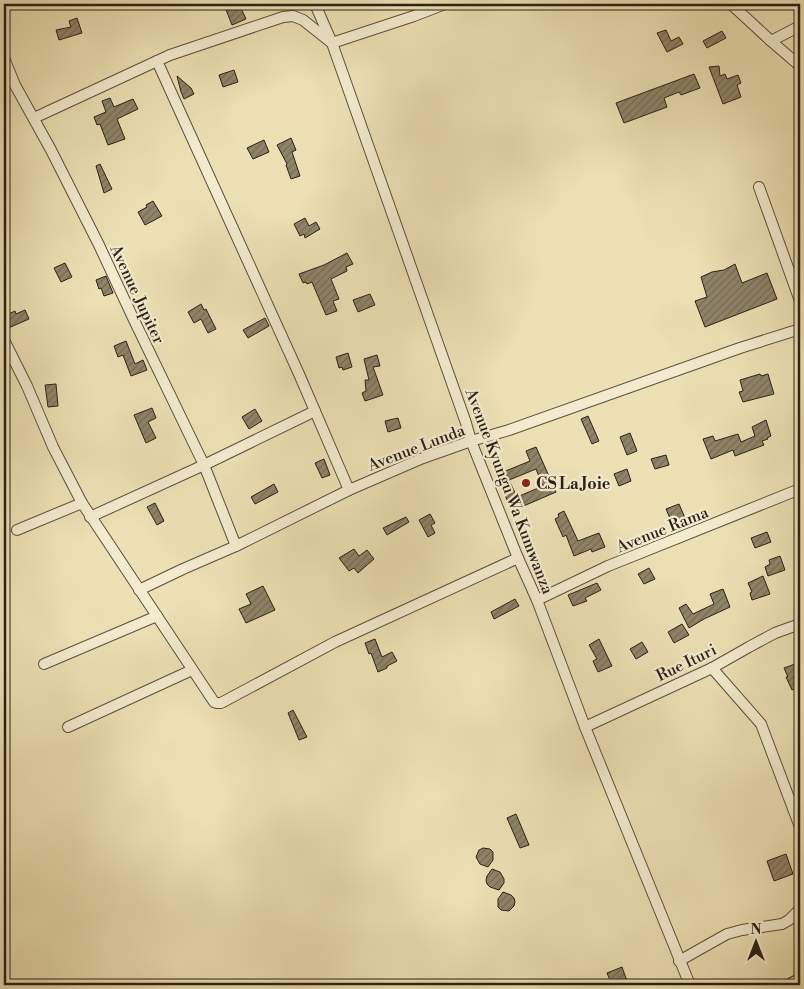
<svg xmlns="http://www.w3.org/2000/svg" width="804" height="989" viewBox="0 0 804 989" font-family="'Libre Bodoni',serif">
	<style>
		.building { fill: url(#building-hatch); stroke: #2b2017; fill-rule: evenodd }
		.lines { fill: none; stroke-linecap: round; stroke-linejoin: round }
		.street-casing { stroke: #5b503e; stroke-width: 12 }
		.secondary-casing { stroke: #2b2017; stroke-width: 16 }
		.street { stroke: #f3ebce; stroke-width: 10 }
		.secondary { stroke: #f3ebce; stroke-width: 14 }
		.poi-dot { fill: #8f2418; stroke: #f3ebce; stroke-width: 2 }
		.labels { text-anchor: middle; stroke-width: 4.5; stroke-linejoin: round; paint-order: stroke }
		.street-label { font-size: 16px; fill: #2b2017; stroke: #f3ebce }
		.poi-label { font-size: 16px; font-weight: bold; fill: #2b2017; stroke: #f3ebce; text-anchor: start }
	</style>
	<defs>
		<pattern id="building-hatch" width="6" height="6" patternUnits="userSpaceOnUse" patternTransform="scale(1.25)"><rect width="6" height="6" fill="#8f8469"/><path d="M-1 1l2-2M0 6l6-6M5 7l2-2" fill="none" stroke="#756c55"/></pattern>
	</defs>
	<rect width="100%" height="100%" fill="#ece0b4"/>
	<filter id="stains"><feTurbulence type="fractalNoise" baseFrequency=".004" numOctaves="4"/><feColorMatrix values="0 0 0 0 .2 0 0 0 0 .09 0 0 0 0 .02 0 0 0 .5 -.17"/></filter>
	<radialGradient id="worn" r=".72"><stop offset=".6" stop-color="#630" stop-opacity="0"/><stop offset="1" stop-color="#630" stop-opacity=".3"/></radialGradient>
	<!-- building -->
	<g class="building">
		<polygon points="234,4 239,4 246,19 232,25 225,7"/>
		<polygon points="77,18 82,33 59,40 56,30 71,27 69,21"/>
		<polygon points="666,30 671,41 679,37 683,44 667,52 657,33"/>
		<polygon points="722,31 726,38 707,48 703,41"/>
		<polygon points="719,66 720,76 725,74 727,79 738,75 741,83 737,85 741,97 723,104 709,67"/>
		<polygon points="234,70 238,82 223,87 219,75"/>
		<polygon points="694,74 700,88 681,95 679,92 664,98 667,107 624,123 616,103"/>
		<polygon points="177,76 191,88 194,94 184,99 181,92"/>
		<polygon points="110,98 114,107 133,99 138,109 117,119 125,139 108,145 100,124 97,125 94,117 106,112 102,101"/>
		<polygon points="291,138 296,150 292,152 300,176 291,179 286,165 287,164 277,145"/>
		<polygon points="264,140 269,152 253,159 247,148"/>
		<polygon points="100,164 112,189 104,193 96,166"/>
		<polygon points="153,201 162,216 145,225 138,212 147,207 146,205"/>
		<polygon points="305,218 309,226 316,222 320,229 305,238 304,234 300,236 294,224"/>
		<polygon points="347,253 353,264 346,267 347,271 331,279 339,299 333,301 337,311 326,315 312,282 307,284 306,282 303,283 299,274 324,265"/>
		<polygon points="65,263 72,277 61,282 54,268"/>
		<polygon points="735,264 742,283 767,273 777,299 705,327 695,301 707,297 701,277 712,272 724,270"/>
		<polygon points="106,276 113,293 104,296 101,288 99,289 96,280"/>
		<polygon points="370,294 375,305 358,312 353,300"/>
		<polygon points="201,304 204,310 206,309 216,329 208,333 201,319 194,323 188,312"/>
		<polygon points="25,310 29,319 6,329 4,325 4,316 15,311 16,314"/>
		<polygon points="265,318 269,326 248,338 243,330"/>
		<polygon points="126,341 135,364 143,360 147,370 131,376 123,355 118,357 114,346"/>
		<polygon points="348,353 352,367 343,370 342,367 339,368 336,357"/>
		<polygon points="377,355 380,366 373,367 383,395 365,401 362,393 366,391 365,380 369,380 364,359"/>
		<polygon points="760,374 761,376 768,374 774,394 743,402 739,392 743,391 740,380"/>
		<polygon points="56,384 58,406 48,407 45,385"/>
		<polygon points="152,408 156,418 148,422 156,438 146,443 134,415"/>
		<polygon points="255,409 262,421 249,429 242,417"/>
		<polygon points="588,416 599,441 592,444 581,419"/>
		<polygon points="398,418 401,428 388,432 385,421"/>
		<polygon points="766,420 771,436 767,438 768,439 762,441 764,445 735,456 733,450 711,459 703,439 713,436 715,441 738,434 741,442 755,436 752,427"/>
		<polygon points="630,433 637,451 627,455 620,437"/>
		<path d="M536 447 556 492 512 511 496 475 530 461 526 451ZM536 469 543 486 517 497 509 480Z"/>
		<polygon points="666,455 669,465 655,469 651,459"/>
		<polygon points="324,459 330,475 322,478 315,463"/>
		<polygon points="627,469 631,481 619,486 614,474"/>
		<polygon points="274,484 278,492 255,504 251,497"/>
		<polygon points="155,503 164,521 157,525 147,507"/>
		<polygon points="679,504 685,518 672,523 666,509"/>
		<polygon points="564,511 578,541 599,533 605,547 592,552 591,549 574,556 566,535 563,537 555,519 559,517 558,514"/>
		<polygon points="430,514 435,523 431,525 435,533 428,537 419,520"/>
		<polygon points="406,517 409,522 387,535 383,528"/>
		<polygon points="767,532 771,542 755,548 751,538"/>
		<polygon points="354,549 359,556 367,550 374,559 358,573 354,568 349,571 339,558"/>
		<polygon points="780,556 785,570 768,576 765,567 770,564 769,560"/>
		<polygon points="649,568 655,579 644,584 638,574"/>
		<polygon points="763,576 770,594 752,600 750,593 752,592 748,583"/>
		<polygon points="597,583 601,590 585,598 587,601 573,606 568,595"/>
		<polygon points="263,586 275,610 246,623 239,609 251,604 246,594"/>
		<polygon points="723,589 730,607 704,619 689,628 679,608 686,604 693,614 714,604 710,594"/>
		<polygon points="515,599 519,606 494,619 491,612"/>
		<polygon points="682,624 689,635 674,643 668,632"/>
		<polygon points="375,639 382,657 392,652 397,661 387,666 387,668 378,672 371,653 369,654 365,643"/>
		<polygon points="599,639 612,666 598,672 593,661 597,659 589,645"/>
		<polygon points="642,642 648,652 636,659 630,649"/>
		<polygon points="795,664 800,674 800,686 792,690 786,677 788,677 784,668"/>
		<polygon points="293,710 307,737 299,740 288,713"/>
		<polygon points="516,814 529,845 520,848 507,818"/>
		<polygon points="483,848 490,849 493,852 493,860 488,867 480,864 476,857 479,850"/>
		<polygon points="786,854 793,874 774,881 767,861"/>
		<polygon points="492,869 500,872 504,879 504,883 499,890 490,887 487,884 486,880 487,876"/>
		<polygon points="503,892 511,895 514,898 515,902 514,906 509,911 501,910 498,907 498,899"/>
		<polygon points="622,967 627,981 616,985 612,985 607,973"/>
	</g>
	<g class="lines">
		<!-- street casing -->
		<g class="street-casing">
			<g id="street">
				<polyline points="315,4 332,43 466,423 471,441 518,558 537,600 585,727 690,985"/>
				<polyline points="731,4 771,41 800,66"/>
				<polyline points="771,41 800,26"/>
				<polyline points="4,58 15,85 51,150 99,245 134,320 204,465 236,546"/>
				<polyline points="157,61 299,374 349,490"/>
				<polyline points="34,118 170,55 283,17 293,16 303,20 332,43 414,16 445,4"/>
				<polyline points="759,187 800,301"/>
				<polyline points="4,340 27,386 53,447 82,503 214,702 217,703 221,703 335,642 518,558"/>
				<polyline points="90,517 204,465 315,411"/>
				<polyline points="17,530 82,503"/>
				<polyline points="139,590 183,569 236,546 349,490 423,458 471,441 509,430 740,348 800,329"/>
				<polyline points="537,600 608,566 800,489"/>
				<polyline points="44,664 157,616"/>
				<polyline points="712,668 761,724 800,827"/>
				<polyline points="68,727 192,670"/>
				<polyline points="585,727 712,668 749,647 775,633 800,624"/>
				<polyline points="679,961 727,934 742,930 782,924 789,920 800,909"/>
			</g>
		</g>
		<!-- secondary casing -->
		<g class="secondary-casing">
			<polyline id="secondary" points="792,985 800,981"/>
		</g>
		<!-- street -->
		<use href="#street" class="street"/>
		<!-- secondary -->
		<use href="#secondary" class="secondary"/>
	</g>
	<!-- markers -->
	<circle class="poi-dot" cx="526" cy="483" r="5"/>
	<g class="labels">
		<!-- street labels -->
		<g class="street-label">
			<text transform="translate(138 294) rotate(65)" y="6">Avenue Jupiter</text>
			<text transform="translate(416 447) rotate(-21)" y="6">Avenue Lunda</text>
			<text transform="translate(510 491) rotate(69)" y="6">Avenue Kyungu Wa Kumwanza</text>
			<text transform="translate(662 529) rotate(-22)" y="6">Avenue Rama</text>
			<text transform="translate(686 662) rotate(-26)" y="6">Rue Ituri</text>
		</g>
		<!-- poi labels -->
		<g class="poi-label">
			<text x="536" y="489">CS La Joie</text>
		</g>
	</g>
	<!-- margin -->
	<rect width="804" height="989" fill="none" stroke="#ece0b4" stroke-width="20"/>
	<rect x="5" y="5" width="794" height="979" fill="none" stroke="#2b2017" stroke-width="2.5"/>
	<rect x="10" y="10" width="784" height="969" fill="none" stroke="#2b2017"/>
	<!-- north arrow -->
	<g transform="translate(756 942)" stroke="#f3ebce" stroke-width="4" paint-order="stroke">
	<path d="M0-4L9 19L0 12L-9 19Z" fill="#2b2017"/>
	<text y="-8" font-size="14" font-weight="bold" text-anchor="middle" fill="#2b2017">N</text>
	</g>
	<rect width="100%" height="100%" filter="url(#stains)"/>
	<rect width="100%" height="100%" fill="url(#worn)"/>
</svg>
